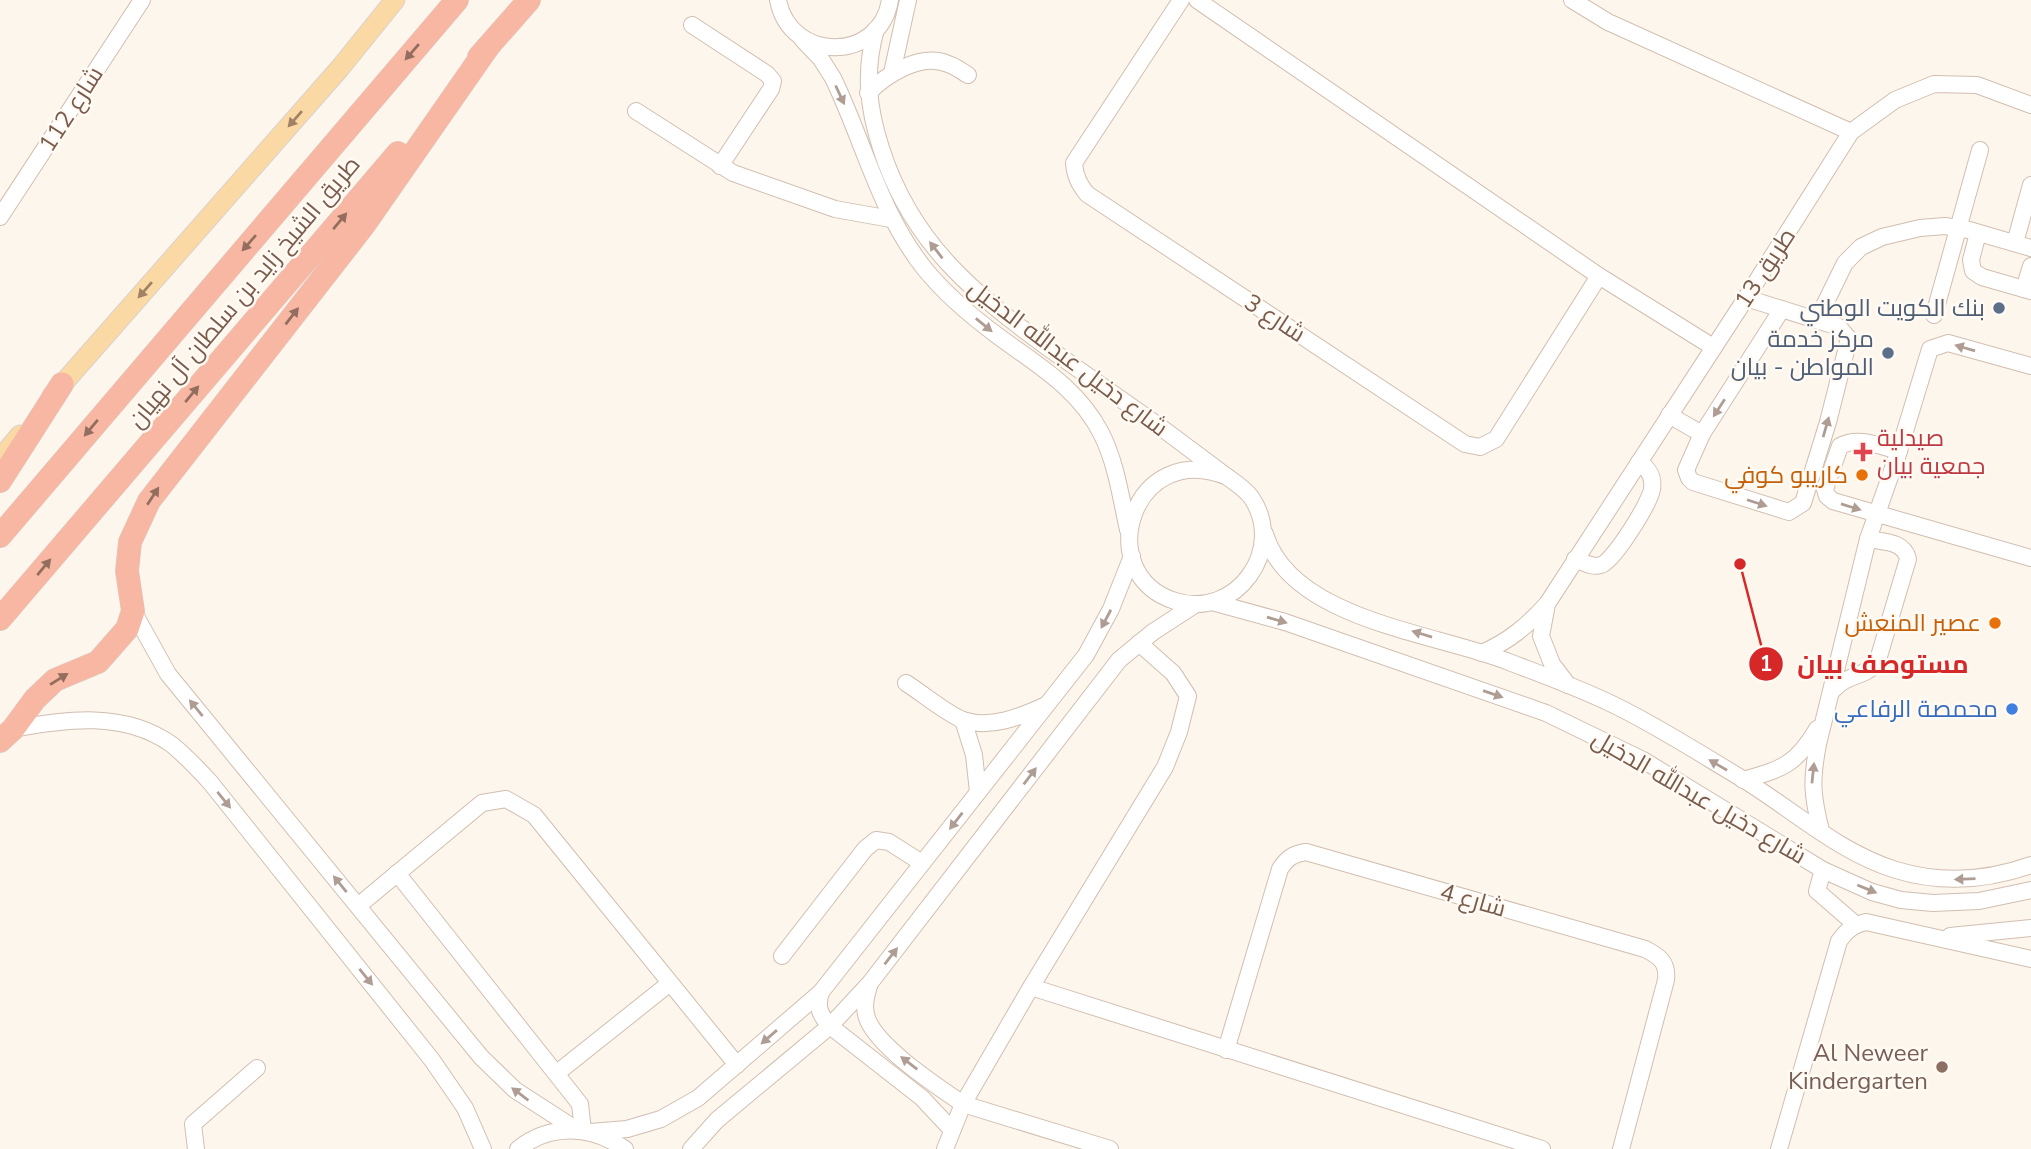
<svg xmlns="http://www.w3.org/2000/svg" width="2031" height="1149" viewBox="0 0 2031 1149" font-family="'Nunito Sans',Cairo,sans-serif">
	<style>
		.lines { fill: none; stroke-linecap: round; stroke-linejoin: round }
		.minor-casing { stroke: #d1beb0; stroke-width: 18 }
		.major-casing { stroke: #dad1cd; stroke-width: 21 }
		.highway-casing { stroke: #dad1cd; stroke-width: 24 }
		.minor { stroke: #fff; stroke-width: 16 }
		.major { stroke: #fbd9a5; stroke-width: 19 }
		.highway { stroke: #f7b7a3; stroke-width: 23 }
		.oneway { fill: #936e5e }
		.oneway2 { fill: #af9d94 }
		.oneway3 { fill: #a18267 }
		.service-dot { fill: #5c6f8a; stroke: #fffaf3; stroke-width: 2.5 }
		.health-dot { fill: #e0444e; stroke: #fffaf3; stroke-width: 2.5 }
		.food-dot { fill: #e8710a; stroke: #fffaf3; stroke-width: 2.5 }
		.shop-dot { fill: #3f7fe0; stroke: #fffaf3; stroke-width: 2.5 }
		.education-dot { fill: #8d6e63; stroke: #fffaf3; stroke-width: 2.5 }
		.labels { text-anchor: middle; stroke-width: 5; stroke-linejoin: round; paint-order: stroke }
		.street-label { font-size: 24px; fill: #7a5c4d; stroke: #fffaf3 }
		.service-label { font-size: 24px; fill: #4e5e75; stroke: #fffaf3; text-anchor: end }
		.health-label { font-size: 24px; fill: #be3a42; stroke: #fffaf3; text-anchor: start }
		.food-label { font-size: 24px; fill: #c56008; stroke: #fffaf3; text-anchor: end }
		.shop-label { font-size: 24px; fill: #366cbe; stroke: #fffaf3; text-anchor: end }
		.education-label { font-size: 24px; fill: #785e54; stroke: #fffaf3; text-anchor: end }
		.leader { fill: none; stroke: #d62828; stroke-width: 2.5 }
		.callout-dot { fill: #d62828; stroke: #fffaf3; stroke-width: 2.5 }
		.mark-label { font-size: 21px; text-anchor: middle; font-weight: bold; fill: #fff }
		.callout-label { font-size: 26px; text-anchor: middle; font-weight: bold; fill: #d62828; stroke: #fffaf3; stroke-width: 5; stroke-linejoin: round; paint-order: stroke }
	</style>
	<rect width="100%" height="100%" fill="#fdf6ec"/>
	<g class="lines">
		<!-- minor casing -->
		<g class="minor-casing">
			<g id="minor">
				<path d="M778 0C790 63 880 63 890 0"/>
				<path d="M1181 0 1074 163C1075 176 1079 184 1087 194L1465 444 1480 447 1496 439 1599 276"/>
				<polyline points="1197,0 1599,276 1713,347"/>
				<polyline points="1572,0 1608,22 1851,132"/>
				<polyline points="692,25 767,74 773,81 771,89 720,166"/>
				<path d="M876 29C864 71 868 108 881 148 911 243 974 294 1051 350 1087 375 1123 401 1159 426 1179 441 1199 456 1218 470 1229 479 1243 486 1251 497 1287 549 1236 620 1175 601 1090 574 1133 437 1228 477"/>
				<path d="M802 39 821 59 833 78C864 142 879 211 924 268 945 294 971 316 998 336 1037 365 1078 388 1101 433 1116 462 1121 498 1128 530"/>
				<polyline points="892,73 908,0"/>
				<path d="M868 93C886 75 921 52 948 64 955 66 961 71 968 75"/>
				<polyline points="636,111 733,173 835,209 891,219"/>
				<polyline points="0,217 142,0"/>
				<polyline points="1978,233 1971,260 1973,271 1982,277 2031,291"/>
				<polyline points="2015,243 2031,185"/>
				<polyline points="2024,289 2031,266"/>
				<polyline points="1746,298 1839,327 1849,339 1828,422 1803,503 1789,512 1693,482 1689,478 1686,470 1702,434 1782,309"/>
				<polyline points="1934,315 1980,150"/>
				<polyline points="1817,320 1845,263 1861,247 1882,237 1920,228 1945,226 1969,230 2031,248"/>
				<polyline points="1669,415 1702,434"/>
				<path d="M1899 451C1879 446 1859 436 1840 446L1825 489 1827 496 1833 501 2031 558"/>
				<path d="M1265 534C1291 620 1436 633 1509 662 1543 675 1579 688 1612 704 1656 725 1699 753 1741 778 1792 809 1838 852 1896 870 1942 884 1986 881 2031 865"/>
				<path d="M1575 559C1583 562 1592 568 1601 565 1613 562 1650 503 1652 489 1654 477 1648 468 1639 462"/>
				<polyline points="1212,602 1285,622 1546,713 1643,760 1823,870 1872,892 1901,900 1933,903 1979,901 2031,890"/>
				<polyline points="1547,604 1541,636 1552,664 1568,685"/>
				<polyline points="133,611 168,674 481,1057 515,1090 577,1130"/>
				<path d="M1482 653C1509 641 1527 626 1547 604L1746 298 1851 132 1895 100 1934 84 1977 85 2031 105"/>
				<path d="M906 683C922 693 947 714 963 720 990 729 1020 717 1044 706"/>
				<path d="M1833 690C1847 674 1863 678 1877 663L1908 559C1904 541 1884 542 1868 539"/>
				<polyline points="963,720 974,755 978,792"/>
				<path d="M13 729C66 719 124 711 171 744 185 755 198 769 210 782L432 1060 465 1108 483 1149"/>
				<path d="M1743 780C1782 769 1796 765 1817 729"/>
				<path d="M1821 831C1812 795 1811 781 1818 744L1868 539 1899 451 1930 349 1948 343 2031 366"/>
				<polyline points="1823,870 1817,891 1855,924"/>
				<polyline points="397,873 580,1104 583,1131"/>
				<polyline points="358,906 482,803 506,799 534,815 737,1065"/>
				<polyline points="1950,936 2031,928"/>
				<polyline points="782,956 865,849 876,840 889,842 922,863"/>
				<path d="M869 986C866 997 863 1006 867 1018 877 1047 937 1086 963 1104L1110 1149"/>
				<polyline points="1031,987 1542,1149"/>
				<path d="M1226 1050 1280 869C1287 858 1293 854 1306 852L1645 949C1659 956 1668 962 1666 980L1621 1149"/>
				<polyline points="557,1073 670,983"/>
				<path d="M952 1130 922 1098 830 1026C820 1015 816 1007 821 992L1086 655 1111 609 1132 556"/>
				<polyline points="590,1132 627,1129 661,1119 698,1098 821,992"/>
				<polyline points="196,1149 193,1124 257,1068"/>
				<path d="M518 1149C551 1123 592 1126 625 1149"/>
				<polyline points="691,1149 717,1120 830,1026 870,983 1119,660 1153,632 1196,604"/>
				<polyline points="945,1149 963,1104 1031,987 1165,767 1179,732 1188,696 1173,673 1139,643"/>
				<path d="M1779 1149 1839 941C1847 930 1853 925 1866 922L2031 959"/>
			</g>
		</g>
		<!-- major casing -->
		<g class="major-casing">
			<g id="major">
				<polyline points="52,396 340,68 395,0"/>
				<polyline points="0,459 20,435"/>
			</g>
		</g>
		<!-- highway casing -->
		<g class="highway-casing">
			<g id="highway">
				<polyline points="479,57 529,0"/>
				<polyline points="0,481 62,384"/>
				<polyline points="0,536 457,0"/>
				<polyline points="0,619 398,153"/>
				<polyline points="0,741 13,729 35,699 55,680 98,662 127,629 133,611 127,571 130,542 149,501 364,225 488,47"/>
			</g>
		</g>
		<!-- minor -->
		<use href="#minor" class="minor"/>
		<!-- major -->
		<use href="#major" class="major"/>
		<!-- highway -->
		<use href="#highway" class="highway"/>
	</g>
	<!-- one-way arrows -->
	<defs><path id="oneway-solid" d="M-6-.8H1V-3.2L6.5 0L1 3.2V.8H-6Z" transform="scale(1.75)"/></defs>
	<g class="oneway">
		<use href="#oneway-solid" transform="translate(412 52) rotate(131)"/>
		<use href="#oneway-solid" transform="translate(340 221) rotate(-50)"/>
		<use href="#oneway-solid" transform="translate(249 243) rotate(131)"/>
		<use href="#oneway-solid" transform="translate(292 316) rotate(-52)"/>
		<use href="#oneway-solid" transform="translate(192 394) rotate(-50)"/>
		<use href="#oneway-solid" transform="translate(91 428) rotate(130)"/>
		<use href="#oneway-solid" transform="translate(153 496) rotate(-57)"/>
		<use href="#oneway-solid" transform="translate(44 567) rotate(-50)"/>
		<use href="#oneway-solid" transform="translate(59 679) rotate(-32)"/>
	</g>
	<g class="oneway2">
		<use href="#oneway-solid" transform="translate(840 95) rotate(65)"/>
		<use href="#oneway-solid" transform="translate(936 250) rotate(-128)"/>
		<use href="#oneway-solid" transform="translate(984 325) rotate(39)"/>
		<use href="#oneway-solid" transform="translate(1965 348) rotate(-164)"/>
		<use href="#oneway-solid" transform="translate(1719 408) rotate(123)"/>
		<use href="#oneway-solid" transform="translate(1826 427) rotate(-74)"/>
		<use href="#oneway-solid" transform="translate(1757 503) rotate(18)"/>
		<use href="#oneway-solid" transform="translate(1851 507) rotate(17)"/>
		<use href="#oneway-solid" transform="translate(1106 619) rotate(118)"/>
		<use href="#oneway-solid" transform="translate(1277 620) rotate(16)"/>
		<use href="#oneway-solid" transform="translate(1422 634) rotate(-163)"/>
		<use href="#oneway-solid" transform="translate(1493 694) rotate(19)"/>
		<use href="#oneway-solid" transform="translate(196 708) rotate(-129)"/>
		<use href="#oneway-solid" transform="translate(1718 765) rotate(-150)"/>
		<use href="#oneway-solid" transform="translate(1813 773) rotate(-84)"/>
		<use href="#oneway-solid" transform="translate(1030 776) rotate(-53)"/>
		<use href="#oneway-solid" transform="translate(224 800) rotate(51)"/>
		<use href="#oneway-solid" transform="translate(956 821) rotate(128)"/>
		<use href="#oneway-solid" transform="translate(1965 879) rotate(178)"/>
		<use href="#oneway-solid" transform="translate(340 884) rotate(-129)"/>
		<use href="#oneway-solid" transform="translate(1867 889) rotate(22)"/>
		<use href="#oneway-solid" transform="translate(891 956) rotate(-52)"/>
		<use href="#oneway-solid" transform="translate(366 977) rotate(51)"/>
		<use href="#oneway-solid" transform="translate(769 1037) rotate(139)"/>
		<use href="#oneway-solid" transform="translate(909 1063) rotate(-142)"/>
		<use href="#oneway-solid" transform="translate(520 1094) rotate(-143)"/>
	</g>
	<g class="oneway3">
		<use href="#oneway-solid" transform="translate(295 119) rotate(131)"/>
		<use href="#oneway-solid" transform="translate(145 290) rotate(131)"/>
	</g>
	<!-- markers -->
	<g class="service-dot">
		<circle cx="1999" cy="308" r="7"/>
		<circle cx="1888" cy="353" r="7"/>
	</g>
	<path class="health-dot" d="M1859.5 441.5h7v7h7v7h-7v7h-7v-7h-7v-7h7z"/>
	<g class="food-dot">
		<circle cx="1862" cy="475" r="7"/>
		<circle cx="1995" cy="623" r="7"/>
	</g>
	<circle class="shop-dot" cx="2012" cy="709" r="7"/>
	<circle class="education-dot" cx="1942" cy="1067" r="7"/>
	<g class="labels">
		<!-- street labels -->
		<g class="street-label">
			<text transform="translate(71 109) rotate(-57)" y="8">شارع 112</text>
			<text transform="translate(1765 268) rotate(-57)" y="8">طريق 13</text>
			<text transform="translate(244 292) rotate(-50)" y="8">طريق الشيخ زايد بن سلطان آل نهيان</text>
			<text transform="translate(1275 318) rotate(33)" y="8">شارع 3</text>
			<text transform="translate(1068 358) rotate(37)" y="8">شارع دخيل عبدالله الدخيل</text>
			<text transform="translate(1699 797) rotate(30)" y="8">شارع دخيل عبدالله الدخيل</text>
			<text transform="translate(1473 900) rotate(16)" y="8">شارع 4</text>
		</g>
		<!-- service labels -->
		<g class="service-label">
			<text x="1985" y="316">بنك الكويت الوطني</text>
			<text x="1874" y="347">مركز خدمة<tspan x="1874" dy="28">المواطن - بيان</tspan></text>
		</g>
		<!-- health labels -->
		<g class="health-label">
			<text x="1877" y="446">صيدلية<tspan x="1877" dy="28">جمعية بيان</tspan></text>
		</g>
		<!-- food labels -->
		<g class="food-label">
			<text x="1848" y="483">كاريبو كوفي</text>
			<text x="1981" y="631">عصير المنعش</text>
		</g>
		<!-- shop labels -->
		<g class="shop-label">
			<text x="1998" y="717">محمصة الرفاعي</text>
		</g>
		<!-- education labels -->
		<g class="education-label">
			<text x="1928" y="1061">Al Neweer<tspan x="1928" dy="28">Kindergarten</tspan></text>
		</g>
	</g>
	<!-- callouts -->
	<path class="leader" d="M1740 564L1766 664"/>
	<g class="callout-dot">
		<circle cx="1740" cy="564" r="7"/>
		<circle cx="1766" cy="664" r="18"/>
	</g>
	<g class="mark-label">
		<text x="1766" y="671">1</text>
	</g>
	<g class="callout-label">
		<text x="1883" y="673">مستوصف بيان</text>
	</g>
</svg>
